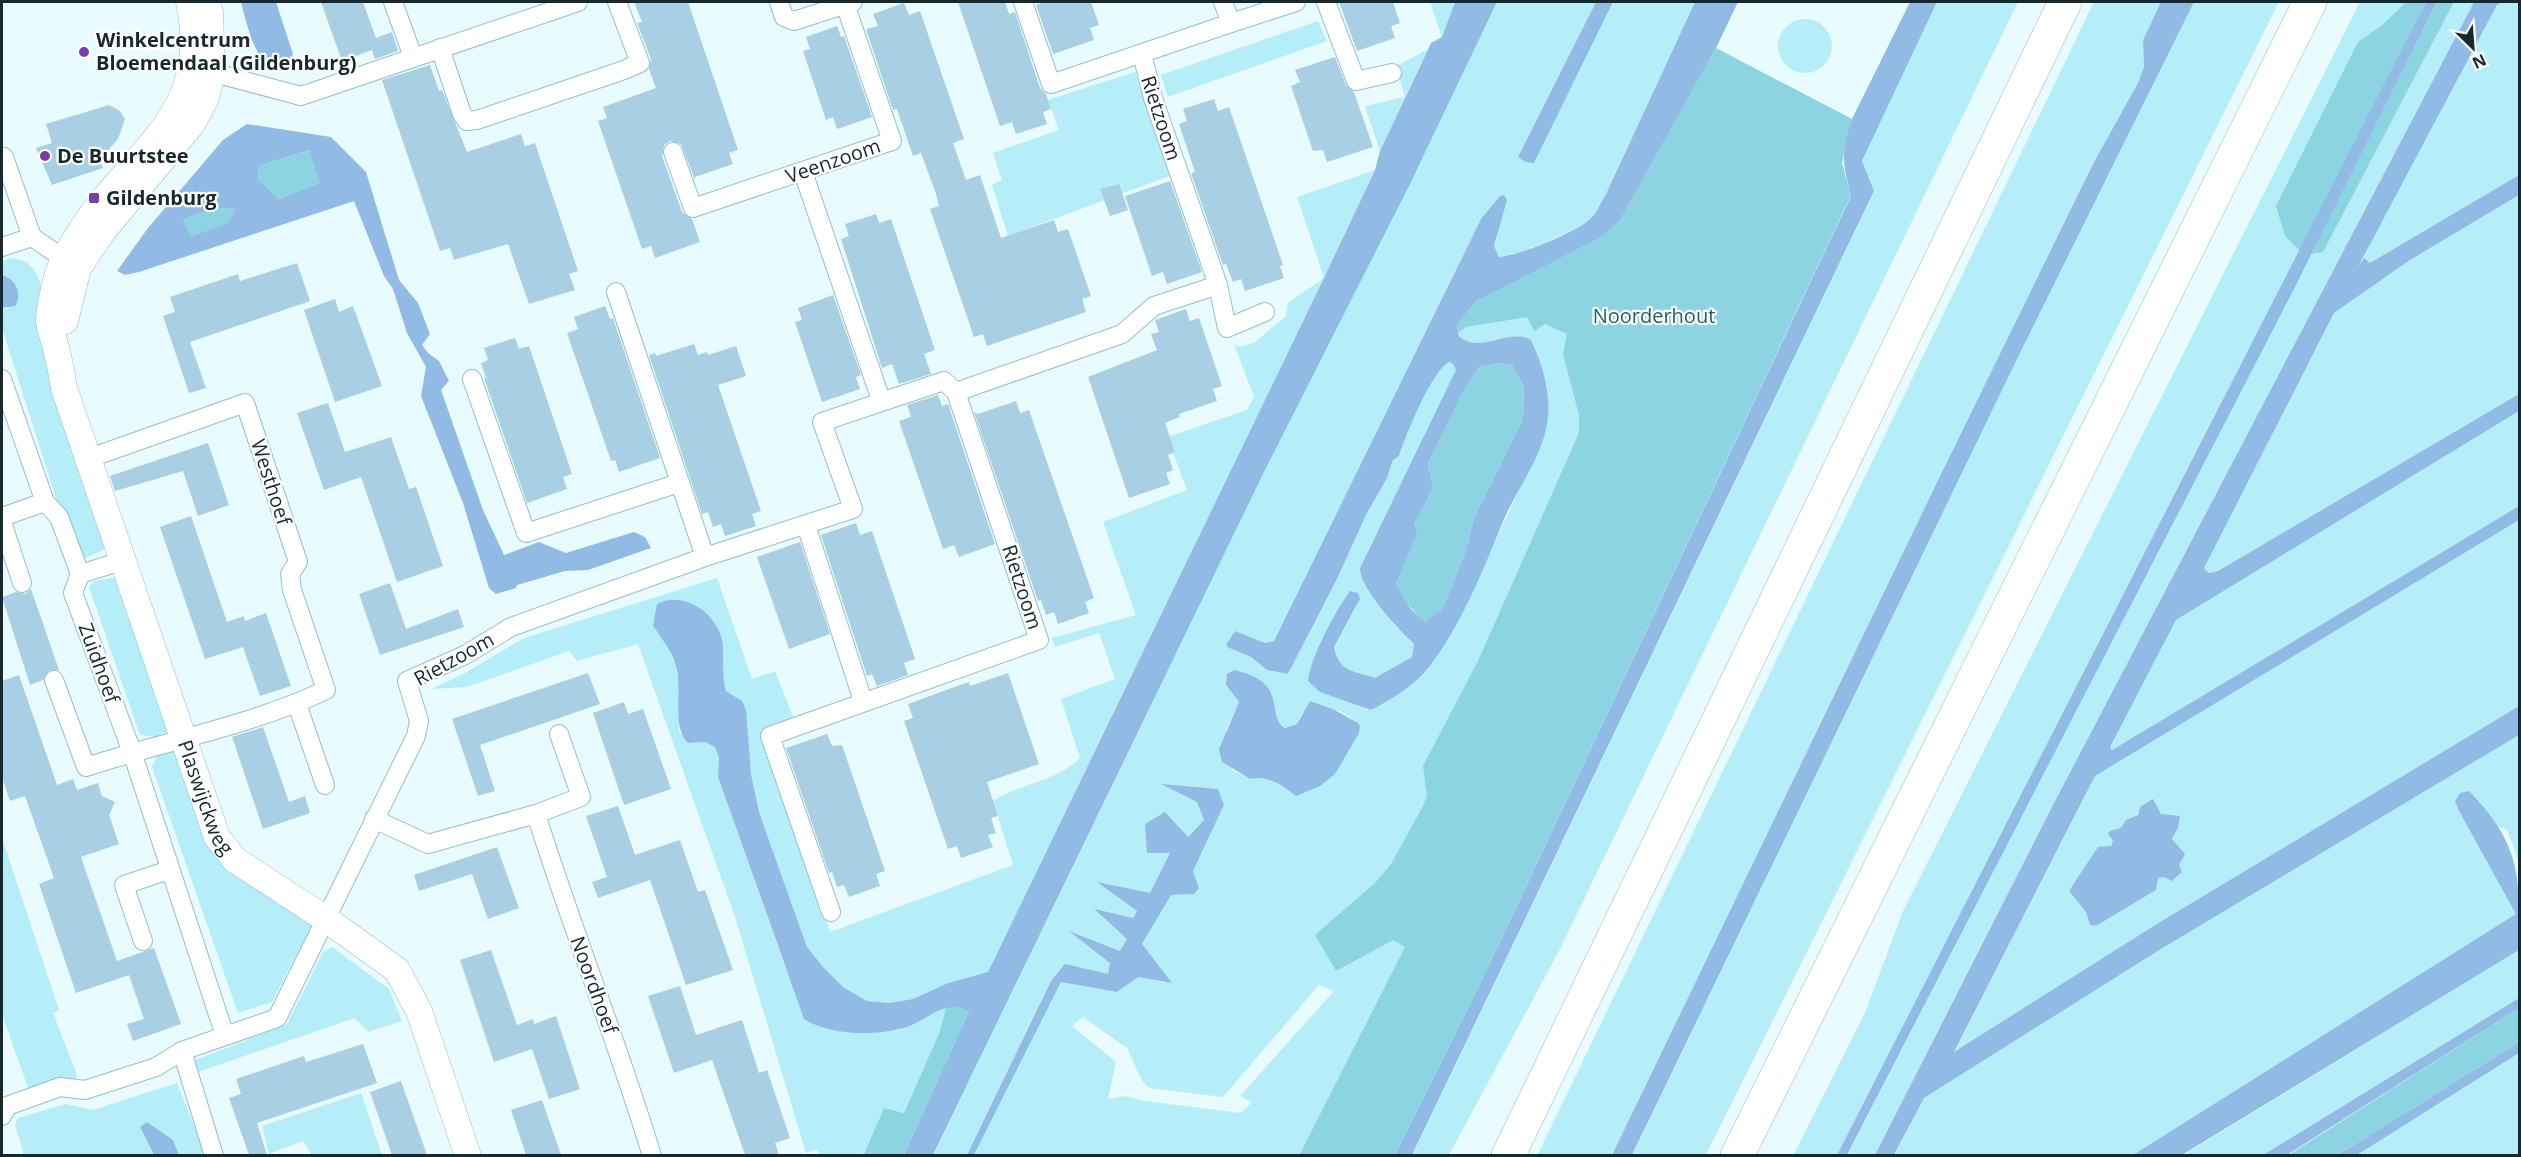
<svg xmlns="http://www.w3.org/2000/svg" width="2521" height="1157" viewBox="0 0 2521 1157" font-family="'Open Sans',sans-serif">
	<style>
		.green { fill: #b5eef9; fill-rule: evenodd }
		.forest { fill: #8cd4e2 }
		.water { fill: #91bae4; fill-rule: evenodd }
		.building { fill: #a8cfe3 }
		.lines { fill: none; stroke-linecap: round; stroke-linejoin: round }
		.street-casing { stroke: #92c0c9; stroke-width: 20 }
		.secondary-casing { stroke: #92c0c9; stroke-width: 27 }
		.highway-casing { stroke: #92c0c9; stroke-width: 34 }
		.street { stroke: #fff; stroke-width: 18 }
		.secondary { stroke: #fff; stroke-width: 26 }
		.highway { stroke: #fff; stroke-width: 33 }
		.poi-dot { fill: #793bb1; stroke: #fff; stroke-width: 2 }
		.labels { text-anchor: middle; stroke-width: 4.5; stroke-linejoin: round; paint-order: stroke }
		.poi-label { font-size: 20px; font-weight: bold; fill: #17292d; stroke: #fff; text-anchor: start }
		.street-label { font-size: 20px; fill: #17292d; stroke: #fff }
		.park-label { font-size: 20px; fill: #235e69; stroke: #fff }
	</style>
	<rect width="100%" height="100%" fill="#e8fbfe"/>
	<!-- green -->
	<g class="green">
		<polygon points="1430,2 1455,2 1442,37"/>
		<path d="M1497 2H1596L1518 157 1534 163 1613 2H1695L1606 194C1601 202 1597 213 1590 219 1576 232 1518 255 1499 257L1494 246 1498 235 1481 219 1274 641 1265 643 1235 631 1226 646 1251 657 1267 670 1286 674 1290 670 1336 581 1366 515 1387 478 1393 460 1399 456C1406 434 1430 373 1448 362L1453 364 1456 370C1427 437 1391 501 1360 568 1359 588 1399 631 1414 645L1412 657 1375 678C1354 669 1340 674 1334 647L1357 606 1350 591 1309 673 1367 710 1386 702 1412 682 1428 669 1445 642 1479 577 1533 459 1548 408 1547 385 1487 342C1477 343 1462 345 1459 333L1466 327 1502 320 1611 206 1693 70 1714 61 1372 1155H974L1061 982 1117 992 1138 977 1171 983 1141 944 1171 895 1194 894 1193 871 1224 805 1163 785 1197 802 1204 820 1171 853 1150 894 1099 883 1137 911 1133 918 1095 910 1127 939 1120 951 1072 932 1110 963 1108 974 1051 981 967 1155 933 1156 1264 472 1410 184ZM1245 675C1286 690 1265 717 1285 728L1297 724 1302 713C1327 706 1341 706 1360 726L1355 740 1330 778 1300 794C1282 791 1270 773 1250 779L1232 770 1226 730 1239 702 1229 689ZM1319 985 1334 991 1240 1096 1252 1102 1241 1113 1145 1101 1125 1096 1108 1099 1116 1062 1072 1026 1083 1017 1127 1048 1142 1081 1149 1088 1223 1097Z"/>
		<polygon points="1937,2 2018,2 1559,951 1449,1155 1412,1156 1874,192 1862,161"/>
		<polygon points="2094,2 2161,2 2143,40 2144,67 2138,83 2094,162 1943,470 1612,1155 1537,1156"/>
		<polygon points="2194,2 2279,2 1706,1155 1632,1156 2020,353"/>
		<polygon points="2360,2 2406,2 2382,25 2358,42 2285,236 2301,252 1837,1155 1793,1156 1865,1013 1903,911"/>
		<polygon points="2454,2 2474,2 2054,803 1875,1155 1847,1156 2311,254 2323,251"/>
		<polygon points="2503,2 2519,2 2519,175 2370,263 2364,258 2370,244 2497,5"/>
		<circle cx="1805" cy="46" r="27"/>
		<polygon points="1318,21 1327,41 1168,97 1161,75"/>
		<polygon points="1427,50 1380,151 1365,106 1405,97 1396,66"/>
		<polygon points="1135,72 1172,175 1008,236 992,185 1002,180 993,153 1059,130 1048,100"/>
		<path d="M1375 170 1324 278 988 972 948 983 913 999 889 1003 867 1001 843 987 824 968 807 947 759 812 751 774 742 701 726 691C720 669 728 640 714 621 709 615 702 610 696 605L653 626 667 645 676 666 680 688 679 731 688 743 705 742 715 747 719 756 718 777 785 967 836 1030 869 1033 900 1030 946 1007 940 1031 904 1113 884 1108 863 1155H820L817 1149 806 1153 735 917 638 644 577 661 569 651 467 687 431 689 465 673 524 638 717 578 752 679 775 671 795 722 765 734 830 932 1013 865 993 801C1019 784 1058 781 1080 758L1061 699 1115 679 1099 633 1055 647 1052 638 1136 615 1103 522 1187 490 1167 437 1247 410 1254 397 1234 344 1239 347 1254 343 1286 316 1288 303 1324 278 1297 197Z"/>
		<polygon points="2519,195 2519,394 2218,571 2209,573 2204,568 2212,550 2334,313 2410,260"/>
		<path d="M10 258C40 260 42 286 44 311L109 547 82 560 74 555 2 328V308L7 309 8 277 2 275V262Z"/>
		<polygon points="2519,411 2519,506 2112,750 2109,747 2176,620"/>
		<path d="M2519 520V706L2160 922 1954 1053 2095 776ZM2153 800 2161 814 2178 828 2172 839 2179 865 2157 878 2156 890 2096 926 2090 925 2086 912 2069 891 2107 848C2113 845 2112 842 2115 837 2123 825 2137 820 2140 807Z"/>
		<polygon points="119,577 173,729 155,737 140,735 89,587 94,581"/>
		<polygon points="2519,735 2519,862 2507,830 2459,811 2517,914 2133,1155 1894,1156 1924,1098 2161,949"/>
		<polygon points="181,749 216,839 312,925 272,1002 238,1013 152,767 158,754"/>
		<polygon points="2,838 59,1010 53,1013 77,1075 75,1084 32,1099 2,1014"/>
		<polygon points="332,947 389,989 402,1021 368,1032 355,1018 198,1072 193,1061 287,1024 323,952"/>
		<polygon points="2519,950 2519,998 2263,1155 2182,1156"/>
		<polygon points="2519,1053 2519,1155 2357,1155"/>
		<polygon points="177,1083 206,1155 179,1155 173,1140 140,1127 154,1155 24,1155 15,1125 18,1118 66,1104 93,1110"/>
		<polygon points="361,1093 382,1155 312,1155 303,1141 269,1154 262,1126"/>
	</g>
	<!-- forest -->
	<g class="forest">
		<polygon points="2406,2 2426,2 2301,252 2285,236 2276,206 2358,42 2382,25"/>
		<polygon points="2437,2 2454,2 2323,252 2311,254"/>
		<polygon points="1716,48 1852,119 1842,163 1851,195 1481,982 1395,1155 1299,1156 1405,947 1393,940 1336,971 1315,935 1375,883 1391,864 1423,806 1427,796 1423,766 1478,661 1579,433 1579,415 1563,354 1567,334 1545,324 1534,331 1527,317 1466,327 1459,333 1457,325 1476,301 1620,220"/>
		<polygon points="309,150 321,183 279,199 258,179 259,166"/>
		<polygon points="215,208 237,209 228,223 191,238 183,219"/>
		<polygon points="1497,363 1512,365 1524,387 1523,419 1474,518 1466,550 1445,603 1441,610 1427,621 1420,619 1404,599 1396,583 1414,525 1433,488 1428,463 1466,384 1479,367"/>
		<polygon points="958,1005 969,1011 904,1155 863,1156 884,1108 904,1113 940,1031 946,1007"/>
		<polygon points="2519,1008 2519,1042 2338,1155 2287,1156"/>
	</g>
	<!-- water -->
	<g class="water">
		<path d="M241 2H276L293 54C263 99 246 21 241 2Z"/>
		<path d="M1455 2H1497L1410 184 1264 472 933 1155H904L969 1011C944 997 926 1023 900 1029 872 1036 829 1035 804 1019L718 777 719 757 715 747 705 742 688 743C671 728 683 689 676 666 672 651 662 639 653 626L657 604C682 590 717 612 722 640 725 657 721 674 726 691L742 701 746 710 751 774 759 812 807 947 824 968 843 987 867 1001 889 1003 913 999 948 983 988 972 1324 278 1375 170 1380 151 1431 43 1442 37Z"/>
		<polygon points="1596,2 1613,2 1534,163 1526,162 1518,157"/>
		<path d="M1695 2H1738L1716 48 1620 220 1599 238 1476 301 1457 325 1459 336C1479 355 1510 327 1531 340 1543 366 1552 395 1547 424 1541 460 1515 491 1502 524 1483 571 1460 627 1429 667 1415 685 1391 700 1371 710L1320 692 1308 681C1310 658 1336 610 1350 591L1358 593 1360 599 1334 647C1339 673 1354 670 1375 678L1412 657 1414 644C1400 631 1359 588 1360 568L1456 370 1453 364 1449 362C1431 372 1406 435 1399 456L1393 460 1387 478 1366 515 1336 581 1290 670 1287 674 1267 670 1251 657 1227 647 1226 645 1235 631 1265 643 1274 641 1481 219 1500 196 1504 195 1507 200 1494 246 1499 257C1520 255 1575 233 1590 219 1597 213 1601 202 1606 194ZM1497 363 1512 365 1524 387 1523 419 1474 518 1466 550 1445 603 1441 610 1426 621C1412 616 1403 596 1396 583L1417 533 1414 525 1433 488 1428 463 1466 385 1479 367Z"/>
		<path d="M1910 2H1937L1862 161 1874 191 1412 1155H1395L1481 982 1851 196C1842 160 1841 155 1852 119Z"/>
		<polygon points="2161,2 2194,2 2020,353 1632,1155 1612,1155 1943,470 2094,162 2138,83 2144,67 2143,40"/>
		<polygon points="2426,2 2437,2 2294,289 1847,1155 1837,1155"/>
		<polygon points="2474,2 2503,2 2497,5 2358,267 2364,258 2370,263 2375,260 2519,175 2519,195 2410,260 2334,313 2204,568 2209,573 2218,571 2519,394 2519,411 2176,620 2110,747 2112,750 2519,506 2519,520 2095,776 1954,1052 2160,922 2519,706 2519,735 2161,949 1924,1098 1894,1155 1875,1155 2054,803"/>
		<path d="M247 124 331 137 366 172 399 280 418 303 430 334 422 345 428 353 439 361 449 381 441 390 483 510 504 555 539 542 566 553 634 532 645 537 651 548 588 570 565 571 517 585 516 588 496 594 489 588 463 503 421 396 426 367 407 333 393 289 384 276 354 201 139 272 125 275 117 271 148 228 223 140ZM309 150 320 183 279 199 258 179 259 166ZM215 208 236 209 228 223 191 237 183 219Z"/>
		<path d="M2 275C15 278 23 294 15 306L2 308Z"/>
		<path d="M1234 670C1290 682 1265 716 1285 728L1297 724 1310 701 1335 710 1358 723 1360 726 1359 733 1335 774 1320 786 1296 796C1286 788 1267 774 1250 779L1222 762 1219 749 1239 702 1226 685 1227 674Z"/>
		<polygon points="1161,784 1218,789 1224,805 1193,871 1199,888 1194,894 1171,895 1142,944 1172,983 1138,977 1117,992 1061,982 974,1155 967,1155 1051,981 1065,964 1108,974 1110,963 1069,931 1120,951 1127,939 1094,909 1133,918 1137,911 1097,882 1150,893 1170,853 1147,853 1145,824 1165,812 1188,837 1204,820 1197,802"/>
		<path d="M2469 791C2521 845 2520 875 2519 950L2182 1155H2133L2516 914 2459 811 2455 801 2460 793Z"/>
		<polygon points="2153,799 2161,814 2180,816 2178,828 2172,839 2185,854 2179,865 2182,872 2172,881 2164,877 2158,878 2156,890 2096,926 2090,925 2086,912 2069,891 2098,847 2111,846 2113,840 2108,834 2110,831 2121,828 2126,820 2138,815 2140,807"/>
		<polygon points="2519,998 2519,1008 2287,1155 2263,1155"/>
		<polygon points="2519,1042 2519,1053 2357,1155 2338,1155"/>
		<polygon points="147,1122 173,1140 179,1155 154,1155 140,1127"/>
	</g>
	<!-- building -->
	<g class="building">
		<polygon points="321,2 363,2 376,38 392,32 398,51 375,59 372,50 342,61"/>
		<polygon points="634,2 688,2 738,150 729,153 733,164 695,177 695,180 681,144 670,141 664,145 662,156 682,212 692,219 700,242 655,258 651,246 642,249 598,121 607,118 603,107 656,88 649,69 651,59 637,23 642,22"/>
		<polygon points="958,2 1005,2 1009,14 1015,12 1040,88 1046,94 1051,109 1043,112 1047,124 1016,134 1012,122 1000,126"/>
		<polygon points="1045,2 1091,2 1099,25 1090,28 1094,40 1053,54 1036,5"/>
		<polygon points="1339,2 1393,2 1400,23 1391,26 1395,38 1357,51"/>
		<polygon points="904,3 909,15 920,11 964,139 953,143 966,180 980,175 1001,238 1054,220 1058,232 1068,229 1091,296 1082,299 1086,312 987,346 983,334 974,337 930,209 939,206 936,194 921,153 913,156 897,109 893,110 866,29 878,26 873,14"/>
		<polygon points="837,26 841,37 844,36 872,117 837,129 833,117 826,120 803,51 810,49 806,37"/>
		<polygon points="1335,57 1346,85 1354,92 1373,147 1327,162 1323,150 1313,151 1291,86 1300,82 1295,70"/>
		<polygon points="430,65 439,91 442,90 467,152 521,134 525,146 535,143 578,271 569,274 575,290 529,304 508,244 454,260 450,248 440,251 382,80"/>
		<polygon points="1214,99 1218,111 1229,107 1283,265 1280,266 1284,278 1245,291 1241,279 1233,282 1226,264 1223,265 1191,173 1195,172 1179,124 1187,121 1183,109"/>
		<polygon points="109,105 120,111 125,119 118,139 100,160 103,168 52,185 36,148 52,143 46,124"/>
		<polygon points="1170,181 1202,272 1167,284 1163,272 1152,276 1125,196"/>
		<polygon points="1119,184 1128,210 1110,216 1100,189"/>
		<polygon points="876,214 879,223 891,219 935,350 924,354 931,374 899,384 892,364 882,368 841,239 849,236 845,224"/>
		<polygon points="297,263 310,301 190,342 206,388 189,393 163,316 175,312 170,297 238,274 240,281"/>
		<polygon points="833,295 861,375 856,377 860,389 822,402 795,322 802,320 798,308"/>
		<polygon points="335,299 339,312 353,306 382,386 335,402 304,310"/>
		<polygon points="605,306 610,319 613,318 660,458 619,472 615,460 611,461 567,333 578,329 574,317"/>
		<polygon points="1186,309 1190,321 1199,318 1222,386 1213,389 1217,401 1179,414 1180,417 1165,423 1175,452 1168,455 1173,470 1166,473 1170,484 1129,498 1088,377 1157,350 1151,334 1159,332 1155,320"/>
		<polygon points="515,338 519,349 529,346 572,474 563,477 567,489 527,503 484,378 486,378 481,363 488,360 484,348"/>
		<polygon points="694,344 698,355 707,352 708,355 736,346 746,376 718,385 761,511 752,514 756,526 725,536 721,524 713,527 708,512 702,514 649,355 655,353 656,356"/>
		<polygon points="938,395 942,406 948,404 995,544 959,557 954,545 943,549 899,421 911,417 907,405"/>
		<polygon points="1016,401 1020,413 1029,410 1094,598 1085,602 1089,613 1058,624 1054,612 1046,615 1041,600 1038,601 974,412 978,414"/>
		<polygon points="328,403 345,452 391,437 409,489 416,487 443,566 397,582 361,477 324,490 297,413"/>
		<polygon points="208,443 229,505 198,516 183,471 115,491 110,476"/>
		<polygon points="191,516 227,622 244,616 245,621 266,613 291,686 260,696 243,647 205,659 160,527"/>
		<polygon points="856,523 860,535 872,531 915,659 904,663 908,675 877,686 872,674 867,676 821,535"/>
		<polygon points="800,542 830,634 789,649 757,557"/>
		<polygon points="390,583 406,629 458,609 464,627 380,655 359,594"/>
		<polygon points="31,589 59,670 50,670 43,680 30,685 2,597 16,592 25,594"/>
		<polygon points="588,673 600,704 480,745 495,791 478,796 452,719"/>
		<polygon points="1008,673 1039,764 987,782 998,816 991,818 996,833 988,835 993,847 961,858 957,846 948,849 924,779 904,721 913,718 908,704 960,685 969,682 970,686"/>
		<polygon points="19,675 57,785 73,779 77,790 98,783 102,796 115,802 109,815 119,844 81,857 117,961 154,948 181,1024 133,1041 127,1024 144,1019 129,975 76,993 39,884 54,878 25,796 10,801 2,777 2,681"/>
		<polygon points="624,702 628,714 643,709 671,789 624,805 593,713"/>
		<polygon points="263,727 289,802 305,796 310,813 263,829 232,737"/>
		<polygon points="827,734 832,746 842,745 885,871 876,874 880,886 849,897 844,885 837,887 832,872 829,873 786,748"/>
		<polygon points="618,806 635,855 680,840 698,892 705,890 733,970 686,985 650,880 598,898 592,882 607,877 586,816"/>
		<polygon points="497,847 519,908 488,919 472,874 419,891 414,875"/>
		<polygon points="491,950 517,1025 533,1019 534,1024 556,1016 580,1089 549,1099 532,1049 494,1062 460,960"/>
		<polygon points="680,986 696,1035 742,1020 759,1073 767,1070 790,1138 775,1143 779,1155 745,1155 712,1060 674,1073 648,996"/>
		<polygon points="363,1044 377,1083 257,1123 267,1155 249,1155 229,1098 241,1094 236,1079 304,1056 306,1062"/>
		<polygon points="401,1081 427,1155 392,1155 370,1092"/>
		<polygon points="542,1100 561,1155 526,1155 511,1110"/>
	</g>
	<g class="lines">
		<!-- street casing -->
		<g class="street-casing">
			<g id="street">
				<polyline points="393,2 413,57"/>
				<polyline points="779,2 784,17 794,21 853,2"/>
				<polyline points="1023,2 1051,84 1231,23 1223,2"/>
				<polyline points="1326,2 1356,81 1392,73"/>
				<polyline points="1231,23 1296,2"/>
				<polyline points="440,48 462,114 467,121 477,120 624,70 640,63 617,2"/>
				<polyline points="203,70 301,96 578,2"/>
				<polyline points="673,152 693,208 892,141 845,4"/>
				<polyline points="4,157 32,237"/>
				<polyline points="803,172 881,400"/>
				<polyline points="2,247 32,237 73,265"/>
				<polyline points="1218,285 1227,328 1265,312"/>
				<polyline points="616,292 705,557 853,509 822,422 944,381 956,392 1122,334 1154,306 1218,285 1153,98 1142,54"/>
				<polyline points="2,379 45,502 59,517 80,574 122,561"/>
				<polyline points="472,379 526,533 679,483"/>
				<polyline points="2,517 45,502"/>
				<polyline points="2,522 22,583"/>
				<polyline points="806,525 863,701"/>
				<polyline points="80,574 73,593 132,752 225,1036"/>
				<path d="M54 680 86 767C165 741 250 726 326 690L292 590 290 574 298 562 245 403 87 459"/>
				<polyline points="297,704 325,785"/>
				<polyline points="536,814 581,797 559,734"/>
				<path d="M374 819 428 844 536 814C572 929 617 1040 652 1156"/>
				<polyline points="831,912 770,736 1039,640 956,392"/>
				<polyline points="143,941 124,885 169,870"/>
				<polyline points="182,1051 214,1156"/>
				<polyline points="2,1116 7,1106 60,1087 85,1090 156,1067 182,1051 277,1018 416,736 419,721 407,681 465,655 511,627 705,557"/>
			</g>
		</g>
		<!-- secondary casing -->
		<g class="secondary-casing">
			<g id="secondary">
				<path id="s1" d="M189 2C213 117 133 148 80 232 68 251 58 267 54 289 52 299 49 311 49 321 50 331 55 342 57 352 60 363 62 376 64 388L217 837 235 860 326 919 397 970 419 1011 468 1156"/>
				<polyline points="65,321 78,268 103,231 192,124 206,98 212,73 210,12 206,2"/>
			</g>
		</g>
		<!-- highway casing -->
		<g class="highway-casing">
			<g id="highway">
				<polyline points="1508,1156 2065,2"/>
				<polyline points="1737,1156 2310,2"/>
			</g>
		</g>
		<!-- street -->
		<use href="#street" class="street"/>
		<!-- secondary -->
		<use href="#secondary" class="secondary"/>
		<!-- highway -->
		<use href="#highway" class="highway"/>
	</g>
	<!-- markers -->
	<g class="poi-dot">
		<circle cx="84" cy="52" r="6"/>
		<circle cx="45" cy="156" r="6"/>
		<rect x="88" y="192" width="12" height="12" rx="3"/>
	</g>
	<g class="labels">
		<!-- poi labels -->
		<g class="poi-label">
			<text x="96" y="47">Winkelcentrum<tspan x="96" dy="23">Bloemendaal (Gildenburg)</tspan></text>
			<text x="57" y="163">De Buurtstee</text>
			<text x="106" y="205">Gildenburg</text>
		</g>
		<!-- street labels -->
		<g class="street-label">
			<text transform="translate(1161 118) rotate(72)" y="7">Rietzoom</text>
			<text transform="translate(833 161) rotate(-19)" y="7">Veenzoom</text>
			<text transform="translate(271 482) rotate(72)" y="7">Westhoef</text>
			<text transform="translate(1022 587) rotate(72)" y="7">Rietzoom</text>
			<text transform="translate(454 659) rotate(-29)" y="7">Rietzoom</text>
			<text transform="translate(99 663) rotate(70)" y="7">Zuidhoef</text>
			<text dy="7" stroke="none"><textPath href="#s1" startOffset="864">Plaswijckweg</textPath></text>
			<text transform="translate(594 985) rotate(70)" y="7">Noordhoef</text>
		</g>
		<!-- park labels -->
		<g class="park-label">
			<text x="1654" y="323">Noorderhout</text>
		</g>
	</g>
	<!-- border -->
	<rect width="2521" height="1157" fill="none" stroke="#17292d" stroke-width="6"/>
	<!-- north arrow -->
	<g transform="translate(2473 48) rotate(155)" stroke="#ffffff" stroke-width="4.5" paint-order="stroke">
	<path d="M0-4.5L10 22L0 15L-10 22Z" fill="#17292d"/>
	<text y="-9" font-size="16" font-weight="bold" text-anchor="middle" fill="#17292d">N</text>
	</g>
</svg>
